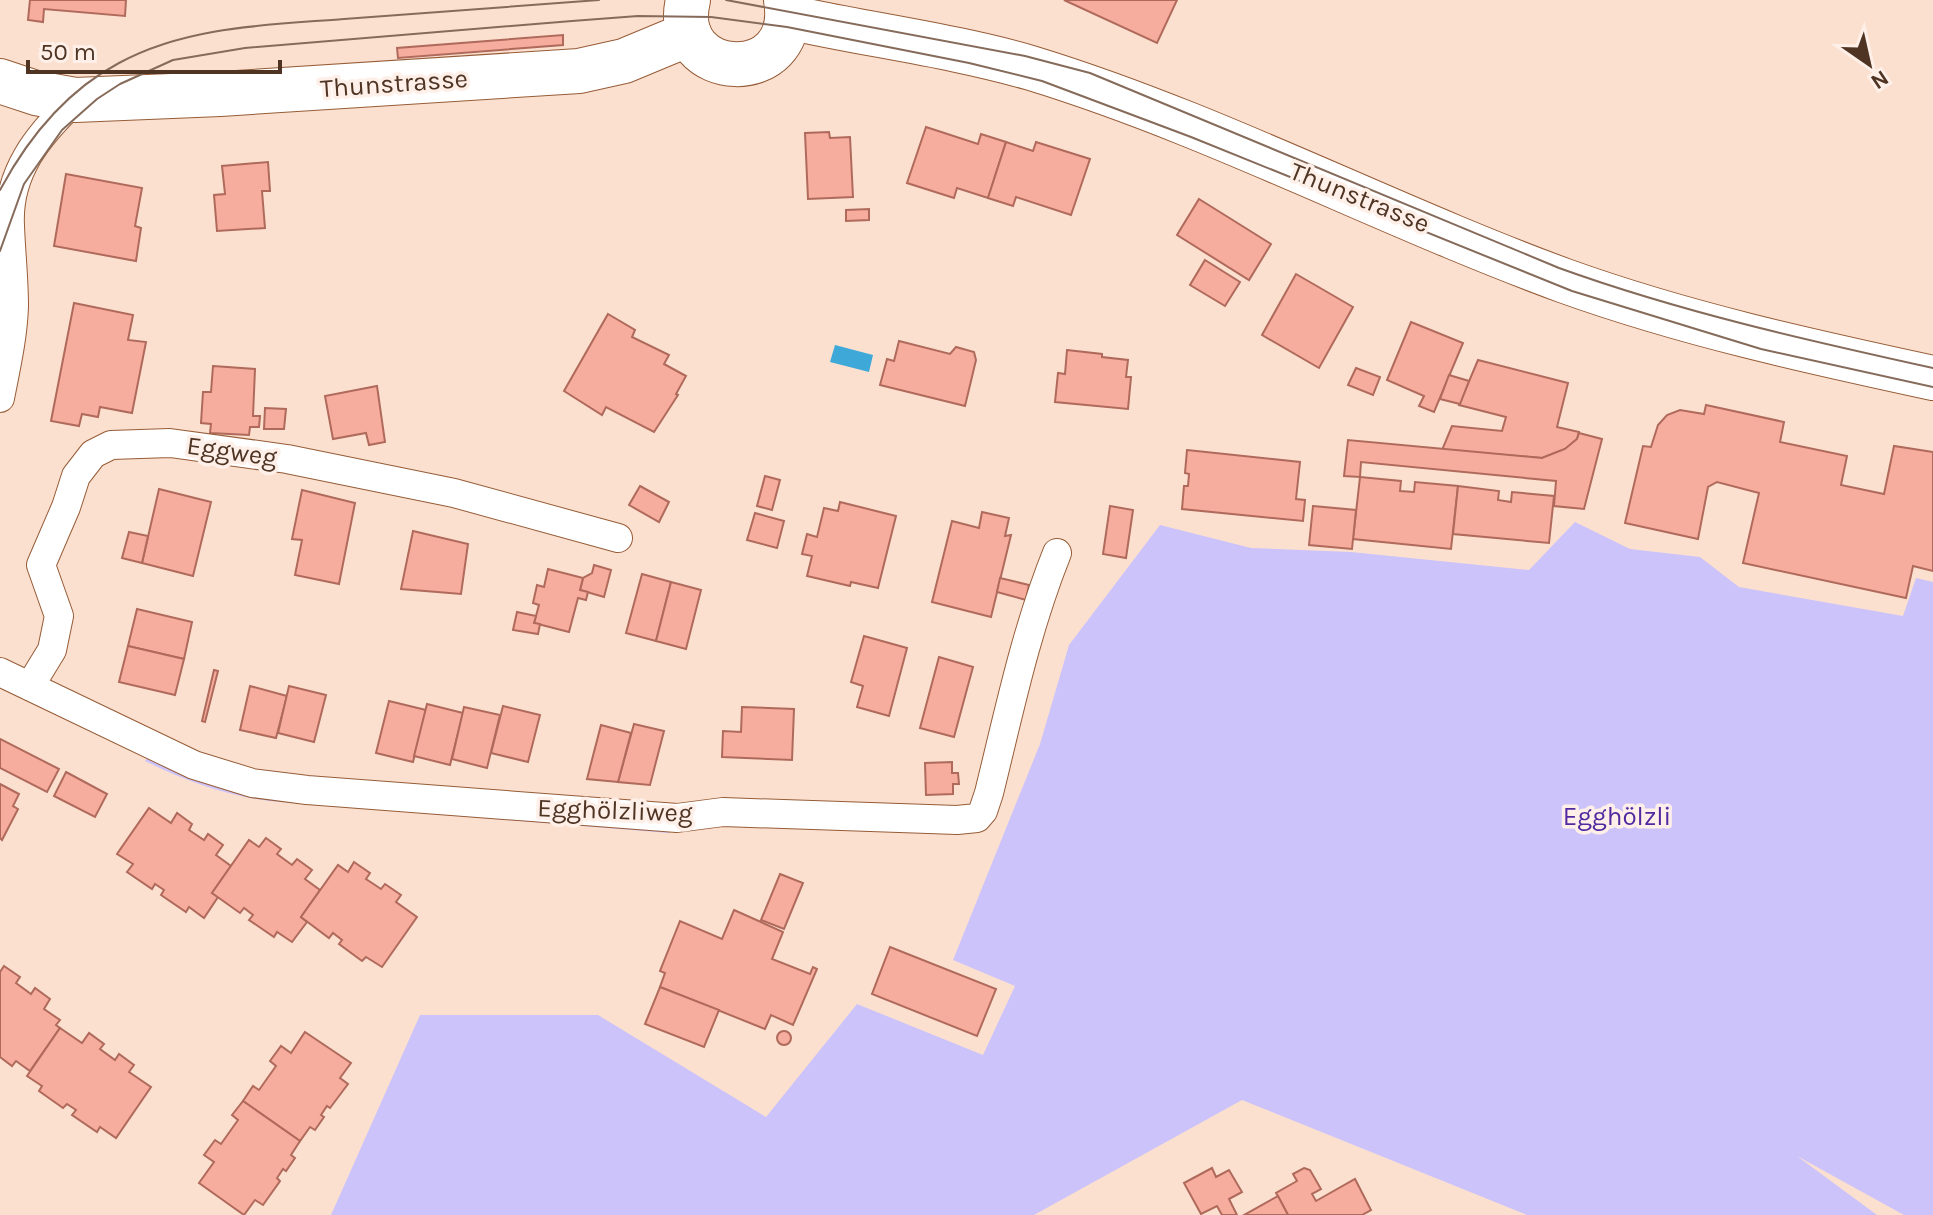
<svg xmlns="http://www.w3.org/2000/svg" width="1933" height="1215" viewBox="0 0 1933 1215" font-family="Karla,sans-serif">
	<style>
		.green { fill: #ccc3fa }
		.water { fill: #3ea9d9 }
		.building { fill: #f6ad9e; stroke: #b06a5c; stroke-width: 2 }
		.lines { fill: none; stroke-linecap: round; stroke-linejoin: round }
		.minor-casing { stroke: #965c37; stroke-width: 30 }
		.primary-casing { stroke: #965c37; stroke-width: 46 }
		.minor { stroke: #fff; stroke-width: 28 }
		.primary { stroke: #fff; stroke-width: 44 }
		.tram { stroke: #866b5b; stroke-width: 2 }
		.labels { text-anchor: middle; stroke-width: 7; stroke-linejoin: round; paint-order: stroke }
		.street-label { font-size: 26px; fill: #4f3424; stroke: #fef0e8 }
		.park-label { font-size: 26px; fill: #5129a0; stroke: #fef0e8 }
	</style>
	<rect width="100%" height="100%" fill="#fbe0d0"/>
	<!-- green -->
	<g class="green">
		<polygon points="1575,522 1630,549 1700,557 1739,587 1903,616 1916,578 1933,582 1933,1215 1904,1215 1797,1156 1877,1215 1527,1215 1242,1100 1034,1215 331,1215 420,1015 598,1015 766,1117 857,1004 983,1055 1015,986 953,960 1040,744 1069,645 1160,525 1251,548 1351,552 1529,570"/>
		<path d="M147 758 206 783 672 829 669 833 269 801C225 795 185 781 145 761Z"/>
	</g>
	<!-- water -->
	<polygon class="water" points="835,345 873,355 869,372 830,362"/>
	<!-- building -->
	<g class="building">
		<polygon points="30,0 126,0 125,16 44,9 43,22 28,20"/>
		<polygon points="1064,0 1177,0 1157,43"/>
		<polygon points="563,35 563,45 398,58 397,48"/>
		<polygon points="926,127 978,144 981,134 1006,142 988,198 957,188 954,198 907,183"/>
		<polygon points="829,132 830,138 850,137 853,197 808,199 805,133"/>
		<polygon points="1006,142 1033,151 1036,142 1090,159 1071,215 1016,197 1013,206 988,198"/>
		<polygon points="268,162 270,191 262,191 265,228 217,231 214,195 225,194 222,166"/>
		<polygon points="66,174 142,188 135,226 141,228 136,261 54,246"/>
		<polygon points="1199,199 1271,244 1249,280 1177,235"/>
		<polygon points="869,209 869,220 846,221 846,210"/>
		<polygon points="1205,260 1240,282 1225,306 1190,285"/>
		<polygon points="1296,274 1353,307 1319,368 1262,335"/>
		<polygon points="74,303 133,315 128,340 146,342 132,413 100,407 98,417 82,414 79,426 51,421"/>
		<polygon points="608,314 635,330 632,337 669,355 664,364 686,376 676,394 678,395 654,432 606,407 602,415 564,391"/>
		<polygon points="1411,322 1463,343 1434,412 1419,406 1424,396 1387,380"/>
		<polygon points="899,341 950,354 956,347 974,352 976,360 965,406 880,385 887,359 894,361"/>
		<polygon points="1067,350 1102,354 1102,357 1128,360 1126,377 1131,377 1128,409 1055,402 1058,373 1065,374"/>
		<polygon points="1478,360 1568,383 1557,427 1579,432 1577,439 1565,449 1542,458 1442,450 1452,426 1502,431 1506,417 1459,405"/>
		<polygon points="213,366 255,369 253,416 260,416 259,427 250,427 249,435 210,433 211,424 201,423 203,392 211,392"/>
		<polygon points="1356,368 1380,377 1373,395 1348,385"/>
		<polygon points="1449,375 1469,381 1460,404 1440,399"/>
		<polygon points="377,386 385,442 369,445 366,433 333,439 325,396"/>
		<polygon points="1706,405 1784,422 1780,442 1847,456 1841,485 1884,494 1894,446 1933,452 1933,571 1913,566 1906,598 1743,563 1759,493 1717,482 1708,487 1698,539 1625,523 1643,446 1651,447 1658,425 1667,415 1680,410 1704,414"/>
		<polygon points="265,408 286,409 284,429 264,429"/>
		<polygon points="1579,433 1602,439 1584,509 1554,506 1556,481 1361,462 1360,477 1344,476 1348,440 1542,458 1565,449 1577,439"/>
		<polygon points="1187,450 1300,462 1296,499 1305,500 1303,521 1182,509 1184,486 1188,486 1189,474 1185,473"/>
		<polygon points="765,476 780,480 772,510 757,506"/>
		<polygon points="1360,477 1401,481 1400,491 1414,492 1415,482 1458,486 1451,549 1353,539"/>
		<polygon points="640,486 669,502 659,522 629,505"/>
		<polygon points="1458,486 1499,491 1498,500 1511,502 1512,492 1554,496 1549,543 1453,534"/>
		<polygon points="159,489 211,502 193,576 142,563"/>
		<polygon points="302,490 355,503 339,584 295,575 302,540 292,539"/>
		<polygon points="840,502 896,516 878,588 851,582 850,586 807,576 812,556 802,554 807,534 817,537 824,508 838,511"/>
		<polygon points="1110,506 1133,510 1126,558 1103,554"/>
		<polygon points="1313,506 1356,510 1352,549 1309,545"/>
		<polygon points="982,512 1009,518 1005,536 1011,535 991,617 932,602 952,521 979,528"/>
		<polygon points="755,513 784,521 777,548 747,540"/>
		<polygon points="413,531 468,544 461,594 401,589"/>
		<polygon points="129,532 148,536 142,563 122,558"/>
		<polygon points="594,565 611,570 604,597 580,590 583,578 592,573"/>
		<polygon points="548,569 583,578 580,590 588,592 586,600 578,598 569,632 534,623 539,605 533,603 537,585 544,587"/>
		<polygon points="642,574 671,582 656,641 626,633"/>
		<polygon points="1000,578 1029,585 1026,600 997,592"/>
		<polygon points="671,582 701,590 686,649 656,641"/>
		<polygon points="137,609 192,622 184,659 128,646"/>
		<polygon points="517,612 536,616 534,623 540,624 538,634 513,630"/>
		<polygon points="864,636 907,648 889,716 857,707 863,686 851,682"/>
		<polygon points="128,646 184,659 175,695 119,682"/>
		<polygon points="939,657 973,667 954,737 920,728"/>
		<polygon points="214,670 218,671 205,722 202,721"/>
		<polygon points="250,686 287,696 276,738 240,730"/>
		<polygon points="289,686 326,695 314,742 278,733"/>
		<polygon points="389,701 426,710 413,762 376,753"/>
		<polygon points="427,704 463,713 450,765 414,756"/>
		<polygon points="503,706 540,715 528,762 491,753"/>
		<polygon points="464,707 500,715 487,768 452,759"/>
		<polygon points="742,707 794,709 792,760 722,757 723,731 741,732"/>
		<polygon points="634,724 664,731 650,785 618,782"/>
		<polygon points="601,725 631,733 618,782 587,779"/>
		<polygon points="0,739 59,769 47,792 0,768"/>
		<polygon points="952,762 952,773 958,773 959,784 953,784 953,794 926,795 925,763"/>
		<polygon points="66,772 107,794 95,817 54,796"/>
		<polygon points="0,784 19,794 13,806 18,809 2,840 0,838"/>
		<polygon points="149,808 171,823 177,813 192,824 189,830 204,840 208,834 223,845 216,855 231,866 212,893 218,897 204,918 189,907 186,912 161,895 164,890 155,884 152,889 127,872 133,864 117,854"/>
		<polygon points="266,838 281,849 277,854 292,865 297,859 312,870 305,879 320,890 301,917 307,922 292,942 277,932 274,937 249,920 253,915 244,908 240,913 212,893 249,840 259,847"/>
		<polygon points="354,862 370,873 366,879 381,889 385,884 401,895 396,902 417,917 382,967 366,957 362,961 339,944 342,940 333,933 329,938 301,917 338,865 348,872"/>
		<polygon points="780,874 803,883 784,929 761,920"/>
		<polygon points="734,910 783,932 772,959 810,974 813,967 817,969 793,1025 771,1015 765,1029 660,987 665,973 660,971 680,921 722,939"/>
		<polygon points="890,947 996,989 977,1036 872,994"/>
		<polygon points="4,966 20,977 16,983 31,994 35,988 50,999 44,1009 60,1020 56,1025 60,1028 30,1071 16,1061 12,1066 0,1057 0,972"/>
		<polygon points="660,987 719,1010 704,1047 645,1024"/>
		<polygon points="60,1028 82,1043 89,1033 104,1044 100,1049 115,1060 119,1054 134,1065 129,1072 151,1087 116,1138 100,1127 97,1132 72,1115 76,1110 67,1104 63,1108 39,1091 42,1086 27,1076"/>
		<circle cx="784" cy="1038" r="7"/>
		<polygon points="305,1032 351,1063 340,1078 348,1084 330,1108 327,1106 321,1115 324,1117 315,1130 310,1127 300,1141 243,1101 253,1086 259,1090 276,1066 270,1061 281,1046 291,1053"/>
		<polygon points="243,1101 300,1141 291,1155 295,1158 286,1171 283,1169 277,1178 280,1181 263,1205 255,1200 244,1215 199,1183 214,1162 204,1155 215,1140 221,1144 238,1120 232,1115"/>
		<polygon points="1212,1168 1216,1177 1229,1170 1242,1192 1229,1199 1237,1215 1222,1215 1217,1206 1201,1214 1184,1183"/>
		<polygon points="1304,1168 1310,1170 1321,1189 1312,1194 1316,1201 1355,1179 1371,1210 1362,1215 1288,1215 1276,1193 1297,1181 1293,1174"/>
		<polygon points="1278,1196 1288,1215 1244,1215"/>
	</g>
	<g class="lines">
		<!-- minor casing -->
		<g class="minor-casing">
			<g id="minor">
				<path d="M0 398C6 367 13 337 14 306 14 279 11 253 10 226 7 173 38 135 75 100"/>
				<path d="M0 672 194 765 252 783 307 790 677 818 723 812 957 820 977 818 983 811 989 793C1009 712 1026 630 1057 553"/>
				<polyline points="30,686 52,650 59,616 41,565 66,507 76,476 93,454 111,445 170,443 287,459 454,493 618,538"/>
			</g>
		</g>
		<!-- primary casing -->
		<g class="primary-casing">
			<g id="primary">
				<path d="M688 0C668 82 801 89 786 0"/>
				<path d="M788 17C868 35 952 45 1031 68 1214 124 1385 215 1565 281 1685 324 1808 351 1933 378"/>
				<polyline points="0,81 36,93 75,100 220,94 579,71 624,61 689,34"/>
			</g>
		</g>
		<!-- minor -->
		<use href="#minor" class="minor"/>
		<!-- primary -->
		<use href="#primary" class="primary"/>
		<!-- tram -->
		<g class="tram">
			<path d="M726 0 1025 56 1090 73 1559 268C1681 312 1806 340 1933 368"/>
			<path d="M0 190C28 138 66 91 119 63 187 26 268 25 344 19 429 12 514 6 599 0"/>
			<polyline points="0,251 24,184 62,130 97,99 120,84 173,60 245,48 572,21 638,16 711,17 787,27 969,63 1042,81 1191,137 1572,291 1761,349 1933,387"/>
		</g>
	</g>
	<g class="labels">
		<!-- street labels -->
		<g class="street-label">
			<text transform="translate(394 83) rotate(-4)" y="9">Thunstrasse</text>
			<text transform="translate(1360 197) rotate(22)" y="9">Thunstrasse</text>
			<text transform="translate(232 451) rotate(8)" y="9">Eggweg</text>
			<text transform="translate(615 810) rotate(2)" y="9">Egghölzliweg</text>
		</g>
		<!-- park labels -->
		<g class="park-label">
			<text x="1617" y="825">Egghölzli</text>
		</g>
	</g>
	<!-- north arrow -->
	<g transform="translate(1869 64) rotate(146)" stroke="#fef0e8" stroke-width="6" paint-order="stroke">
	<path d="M0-6L14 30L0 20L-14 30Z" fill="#4f3424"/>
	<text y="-12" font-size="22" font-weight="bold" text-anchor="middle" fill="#4f3424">N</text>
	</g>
	<!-- scale -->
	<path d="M28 60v12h252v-12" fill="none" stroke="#4f3424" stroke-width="4"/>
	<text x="40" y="60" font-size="24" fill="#4f3424" stroke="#fef0e8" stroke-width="6" paint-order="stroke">50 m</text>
</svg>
